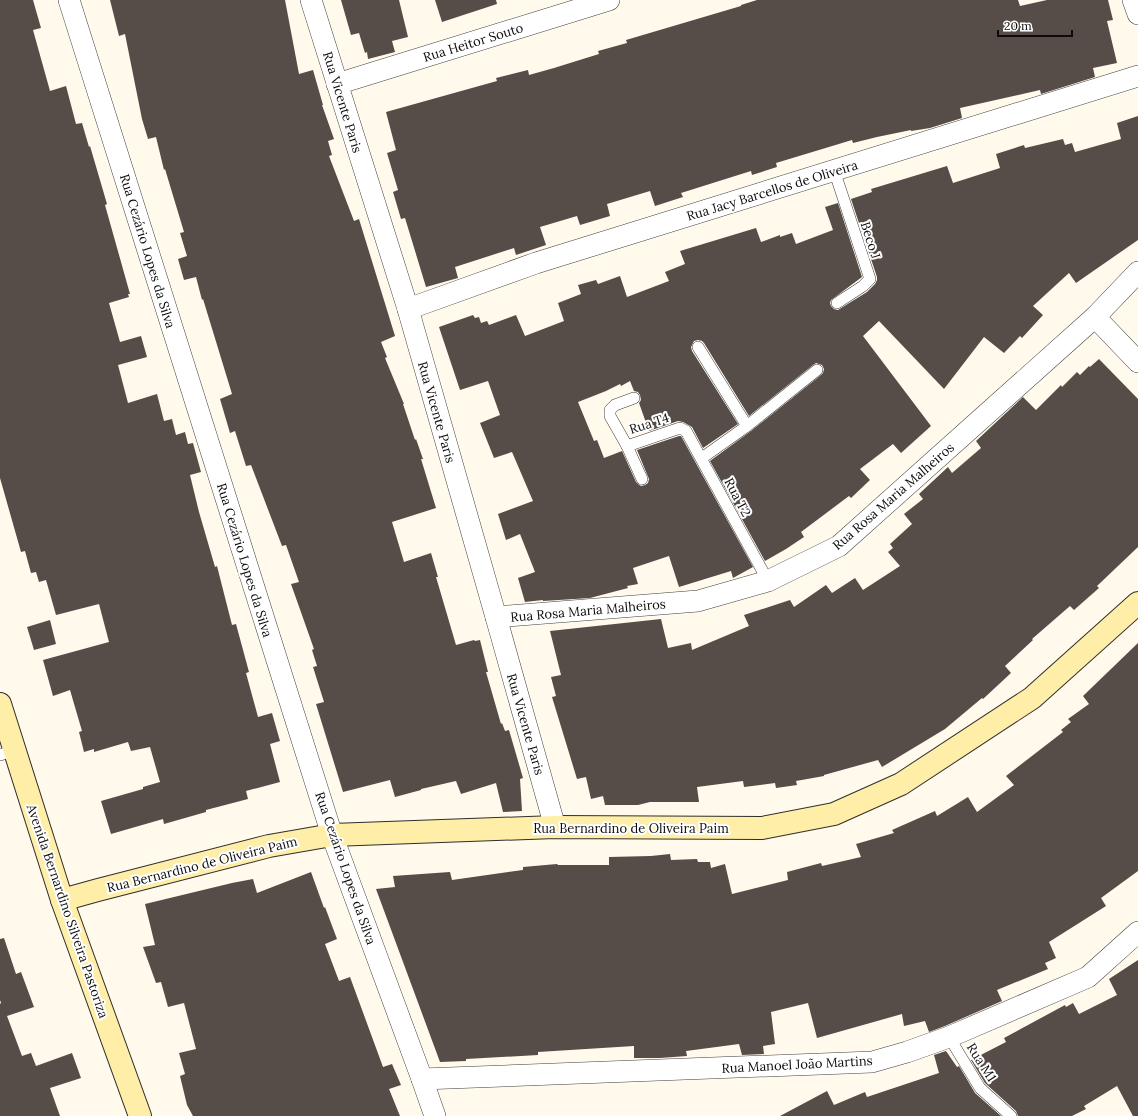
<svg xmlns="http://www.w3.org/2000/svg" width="1138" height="1116" viewBox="0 0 1138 1116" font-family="Lora,serif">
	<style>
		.building { fill: #564c48 }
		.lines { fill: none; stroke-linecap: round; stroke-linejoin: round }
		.lane-casing { stroke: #3f3f3f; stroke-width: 12 }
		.street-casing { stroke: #3f3f3f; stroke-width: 22 }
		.secondary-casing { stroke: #2e2e2e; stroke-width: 24 }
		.lane { stroke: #fff; stroke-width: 11 }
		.street { stroke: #fff; stroke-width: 21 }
		.secondary { stroke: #ffeea7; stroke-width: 22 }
		.labels { text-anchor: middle; stroke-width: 4; stroke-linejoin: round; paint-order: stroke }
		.street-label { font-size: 13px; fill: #0c0c0c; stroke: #fff }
	</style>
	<rect width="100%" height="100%" fill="#fffaec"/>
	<!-- building -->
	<g class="building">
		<polygon points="0,0 33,0 41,28 33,30 50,91 66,86 76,124 82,123 89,147 90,146 107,204 105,205 130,294 128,294 129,297 109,303 120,342 141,336 147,357 118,365 128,403 157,394 164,421 172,419 176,435 185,432 188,444 193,443 201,472 190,475 199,512 215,567 217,566 232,625 236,624 249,672 246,673 258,717 272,713 280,741 270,744 280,782 246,791 248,799 206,810 206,812 164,824 163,819 111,834 101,801 143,789 143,787 160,782 150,747 131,751 128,742 94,752 94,749 84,752 79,732 82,731 70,690 53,696 43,660 109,642 99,604 56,615 46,580 39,582 36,572 31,573 25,551 21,552 0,478"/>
		<polygon points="110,0 285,0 299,74 313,70 323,105 322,105 334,139 328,141 332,155 329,156 354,221 359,219 395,336 381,342 387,357 385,358 404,404 403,404 415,440 416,439 423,459 421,459 436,508 392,522 404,562 431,553 438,577 436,577 456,645 474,640 475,641 480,640 488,672 486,672 501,724 502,723 505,731 509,730 523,778 520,779 522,811 503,812 496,783 461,794 456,781 421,789 421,790 395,797 390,780 343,792 316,704 324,702 313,667 317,666 312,650 314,649 291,584 299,582 286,545 282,546 251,465 246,466 235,431 230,433 220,399 232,394 203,299 202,300 196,277 184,280 178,259 187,256 180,233 184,232 165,169 164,170 156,137 148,139 142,119 125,34 119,36"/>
		<polygon points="341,0 399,0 408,37 392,41 395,52 368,59 367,52 365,53 359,33 351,35"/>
		<polygon points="435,0 496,0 497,4 442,22"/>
		<polygon points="757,0 1018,0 1020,6 1047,0 1108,0 1113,20 1107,21 1117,63 1093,68 1095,77 1041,94 1040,90 960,108 962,118 930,128 911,131 911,130 877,137 853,143 852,140 776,163 777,167 752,175 751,171 681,193 683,197 655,206 650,191 607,204 610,216 580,225 577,216 540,227 546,245 516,255 514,248 455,267 458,278 426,287 405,218 401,219 393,192 398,190 387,153 396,150 386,112 497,81 496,78 528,70 529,75 554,68 599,54 598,51 627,43 626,40 741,6 741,5"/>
		<polygon points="1138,116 1138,240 1076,283 1069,273 1033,306 1043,315 1022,338 1020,336 1004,353 984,337 944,389 879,321 863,336 931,426 901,453 893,444 860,469 870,480 851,498 849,496 801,532 804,537 786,549 765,561 710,461 751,431 821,375 823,373 824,369 822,365 816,363 813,365 749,416 704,343 702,341 698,340 694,341 691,347 692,351 738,424 703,448 692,427 683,422 678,421 649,431 639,403 641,400 640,395 638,392 634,391 630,381 621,386 620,384 606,391 578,402 594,441 597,440 604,458 622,451 636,482 638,484 641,486 645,485 648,483 649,479 637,450 679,436 681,436 753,567 733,578 731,571 679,587 669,556 633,568 638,584 627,586 628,588 590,598 543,601 543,600 525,602 518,578 535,572 520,534 506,540 498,514 533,501 512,452 494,458 480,423 500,415 488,381 460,390 439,327 473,315 475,318 479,317 481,323 487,321 489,325 516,315 525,336 564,321 558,303 581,294 578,285 596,280 598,284 620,276 627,297 669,281 665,272 685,264 680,251 756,228 761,242 780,235 780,237 792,233 796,244 833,230 825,207 838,203 862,277 831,300 830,303 831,306 834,309 838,310 867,292 875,284 877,280 877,277 851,199 872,192 871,189 947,166 953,183 1000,168 996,154 1024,145 1025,148 1063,139 1065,145 1072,143 1075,152 1121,139 1117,123"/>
		<polygon points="1099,359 1138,399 1138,547 1097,586 1099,588 1074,610 1070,606 1032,639 1033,640 1005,666 1011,673 983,699 982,698 945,729 882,767 878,760 824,775 824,776 796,781 797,785 776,788 775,783 744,787 743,781 697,787 699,802 650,802 638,805 605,805 603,796 591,799 586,777 577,779 552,697 556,696 551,677 561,675 550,631 661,619 668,648 691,643 692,650 749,626 744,615 790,600 794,607 826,585 832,593 855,578 863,590 900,566 888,552 893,548 890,544 912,524 904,514 923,499 919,494 948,467 952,473 981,448 976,441 1023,397 1036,410 1061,385 1062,387 1077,372 1080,375 1089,366 1090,367"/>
		<polygon points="50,620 56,644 34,650 27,627"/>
		<polygon points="1138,643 1138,871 1101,898 1106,906 1049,942 1056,958 1045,963 1048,969 997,990 1002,1001 945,1026 929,1032 925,1021 904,1026 902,1014 817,1038 808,1003 771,1012 775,1044 763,1046 764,1054 742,1055 739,1044 686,1051 687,1056 660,1058 634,1058 634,1046 538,1052 538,1055 466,1059 466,1061 440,1062 376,889 395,887 393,876 450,872 452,880 523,870 523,867 557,864 558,865 609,865 609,857 651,856 670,854 671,860 697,859 698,862 710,862 711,868 725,864 732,894 788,880 787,872 821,863 822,866 861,857 856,844 894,833 892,830 935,811 937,816 968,797 977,812 1014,785 1006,776 1063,732 1061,730 1071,722 1068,719 1089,704 1083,696"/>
		<polygon points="311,872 324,908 325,907 337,939 325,944 339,981 350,977 383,1067 392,1064 401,1085 389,1089 400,1116 193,1116 187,1105 180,1076 185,1074 179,1053 196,1049 184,1003 168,1007 161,982 156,983 143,947 155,945 145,904 232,883 253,879 257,893"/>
		<polygon points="4,938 16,974 21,972 34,1007 7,1016 22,1056 31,1053 36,1066 72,1053 81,1078 50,1088 60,1116 0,1116 0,1004 1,1003 0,1000 0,939"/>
		<polygon points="1138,960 1138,1116 1133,1116 1117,1086 1084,1106 1086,1109 1072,1116 1018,1116 1016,1111 985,1083 971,1060 1006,1042 1004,1038 1065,1005 1066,1007 1073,1003 1079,1014 1117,995 1109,979"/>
		<polygon points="946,1051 957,1067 959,1066 975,1093 1001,1116 780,1116 827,1091 834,1105 865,1092 867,1097 939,1073 934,1055"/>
	</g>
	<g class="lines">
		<!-- lane casing -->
		<g class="lane-casing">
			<g id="lane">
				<polyline points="834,170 870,279 863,286 837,303"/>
				<polyline points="698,347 747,426"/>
				<polyline points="634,398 615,405 610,410 610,416 627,446 642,479"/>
				<polyline points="627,446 680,428 686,431 768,581"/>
				<polyline points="702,458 747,426 817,370"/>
				<polyline points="0,755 15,750"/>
				<polyline points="949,1037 980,1088 1011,1116"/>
			</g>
		</g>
		<!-- street casing -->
		<g class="street-casing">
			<g id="street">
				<polyline points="69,0 332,835 422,1079 435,1116"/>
				<polyline points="311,0 408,309 496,617 555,827"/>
				<polyline points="1133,0 1138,14"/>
				<polyline points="337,84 609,0"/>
				<polyline points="408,309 536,263 1138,76"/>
				<polyline points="1095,317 1138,362"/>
				<polyline points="496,617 698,601 768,581 839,546 1095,317 1138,272"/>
				<polyline points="422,1079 872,1062 907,1052 949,1037 1088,977 1138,932"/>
			</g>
		</g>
		<!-- secondary casing -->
		<g class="secondary-casing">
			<g id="secondary">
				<polyline points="0,704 62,900 140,1116"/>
				<polyline points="62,900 98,890 269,846 332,835 555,827 762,828 834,814 901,784 1032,698 1138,603"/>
			</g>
		</g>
		<!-- lane -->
		<use href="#lane" class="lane"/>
		<!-- street -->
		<use href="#street" class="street"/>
		<!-- secondary -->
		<use href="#secondary" class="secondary"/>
	</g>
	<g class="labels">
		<!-- street labels -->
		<g class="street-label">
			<text transform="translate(473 42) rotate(-17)" y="5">Rua Heitor Souto</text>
			<text transform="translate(343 102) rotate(73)" y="5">Rua Vicente Paris</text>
			<text transform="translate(772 190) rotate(-17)" y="5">Rua Jacy Barcellos de Oliveira</text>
			<text transform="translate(871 240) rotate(72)" y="5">Beco J</text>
			<text transform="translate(148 251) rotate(73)" y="5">Rua Cezário Lopes da Silva</text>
			<text transform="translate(437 412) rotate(74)" y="5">Rua Vicente Paris</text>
			<text transform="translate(649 423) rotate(-18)" y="5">Rua T4</text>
			<text transform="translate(893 496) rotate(-41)" y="5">Rua Rosa Maria Malheiros</text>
			<text transform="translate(738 497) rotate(62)" y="5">Rua T2</text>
			<text transform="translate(245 560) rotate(73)" y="5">Rua Cezário Lopes da Silva</text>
			<text transform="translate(588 610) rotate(-5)" y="5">Rua Rosa Maria Malheiros</text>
			<text transform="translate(526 724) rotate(74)" y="5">Rua Vicente Paris</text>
			<text x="631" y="833">Rua Bernardino de Oliveira Paim</text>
			<text transform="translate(202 864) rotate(-14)" y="5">Rua Bernardino de Oliveira Paim</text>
			<text transform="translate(346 868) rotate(71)" y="5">Rua Cezário Lopes da Silva</text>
			<text transform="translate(68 911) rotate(71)" y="5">Avenida Bernardino Silveira Pastoriza</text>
			<text transform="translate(982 1062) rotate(57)" y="5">Rua M1</text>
			<text transform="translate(797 1064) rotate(-3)" y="5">Rua Manoel João Martins</text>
		</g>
	</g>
	<!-- scale -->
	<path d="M998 30v6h74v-6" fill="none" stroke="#0c0c0c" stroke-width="2"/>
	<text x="1004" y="30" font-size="12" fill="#0c0c0c" stroke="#ffffff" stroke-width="3" paint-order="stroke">20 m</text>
</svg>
